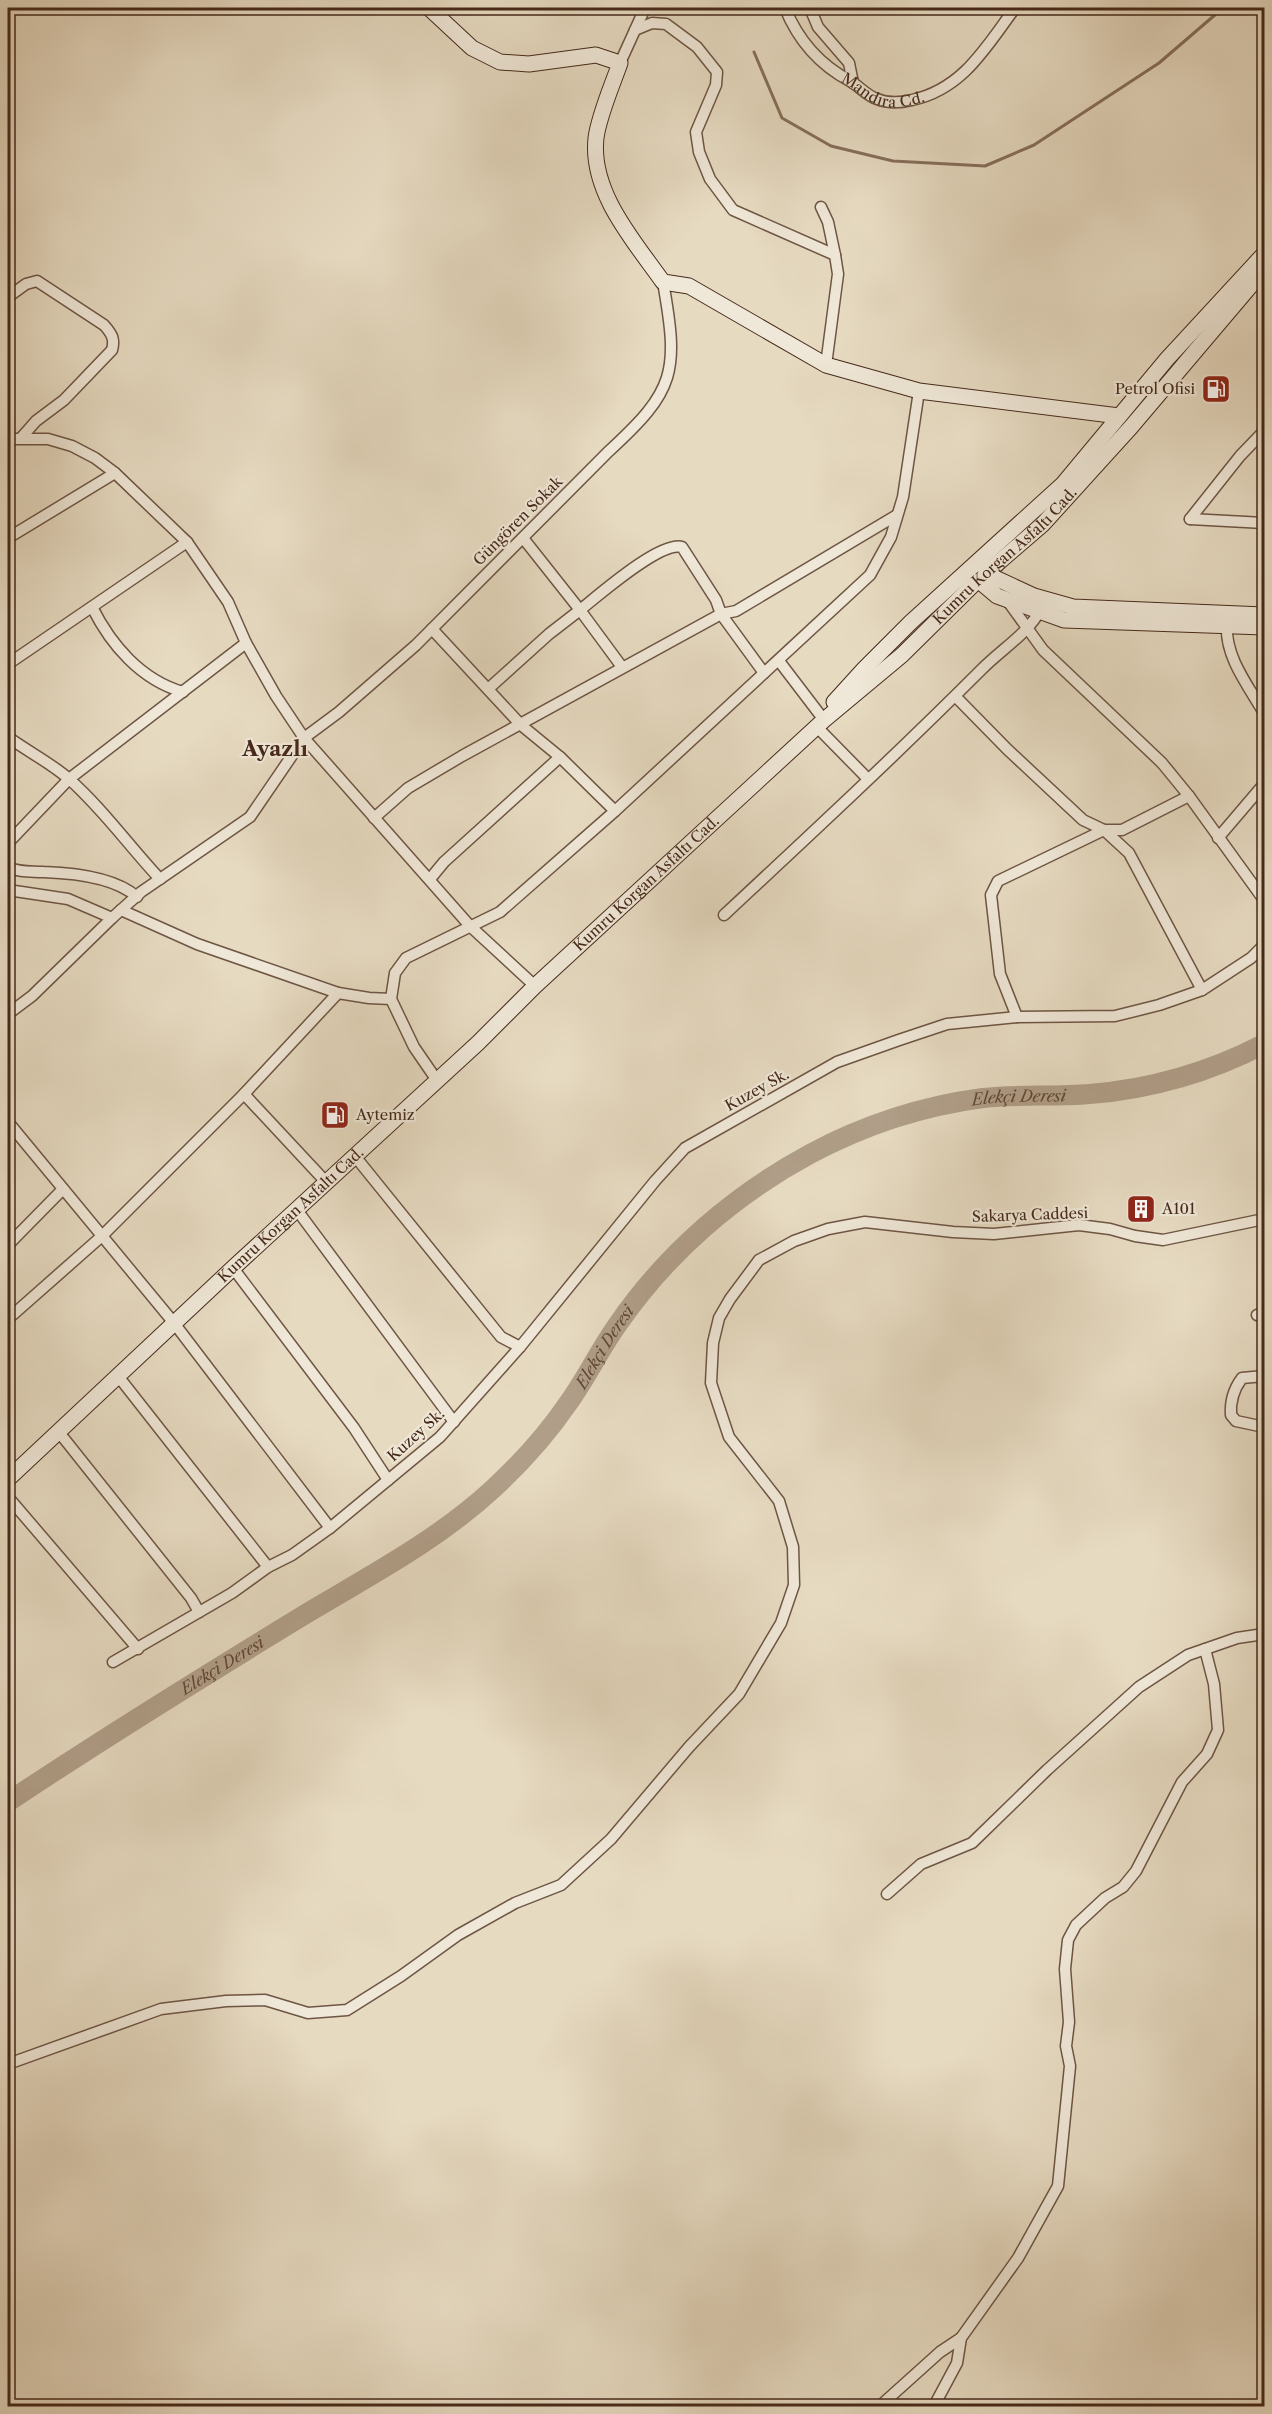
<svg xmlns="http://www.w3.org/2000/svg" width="1272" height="2414" viewBox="0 0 1272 2414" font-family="'Libre Caslon Text',serif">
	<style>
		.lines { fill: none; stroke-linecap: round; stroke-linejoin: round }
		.stream { stroke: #866f5c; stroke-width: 3 }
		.river { stroke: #b09e88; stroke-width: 20 }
		.street-casing { stroke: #6e5544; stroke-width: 13 }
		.secondary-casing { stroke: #46291a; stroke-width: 17 }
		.street { stroke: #efe7d7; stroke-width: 10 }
		.secondary { stroke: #efe7d7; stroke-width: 15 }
		.labels { text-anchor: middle; stroke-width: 4.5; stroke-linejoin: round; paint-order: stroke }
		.street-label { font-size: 15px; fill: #46291a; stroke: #efe7d7 }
		.poi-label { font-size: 15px; fill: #46291a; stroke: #efe7d7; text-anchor: start }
		.water-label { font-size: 16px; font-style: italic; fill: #604636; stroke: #efe7d7 }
		.district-label { font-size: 21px; font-weight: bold; fill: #46291a; stroke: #efe7d7 }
	</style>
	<rect width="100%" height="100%" fill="#e6dac1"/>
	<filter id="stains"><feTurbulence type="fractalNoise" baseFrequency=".00333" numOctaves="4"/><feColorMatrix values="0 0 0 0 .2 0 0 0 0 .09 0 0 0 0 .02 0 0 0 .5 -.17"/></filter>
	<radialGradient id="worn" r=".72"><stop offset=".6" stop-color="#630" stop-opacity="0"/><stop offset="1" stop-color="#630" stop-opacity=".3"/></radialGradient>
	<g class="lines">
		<!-- stream -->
		<polyline class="stream" points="754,52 782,118 831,146 893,161 985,166 1034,145 1159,63 1223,8"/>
		<!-- river -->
		<path class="river" id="s1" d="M8 1802C105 1737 204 1676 304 1615 369 1576 438 1540 494 1488 522 1462 548 1433 569 1402 587 1377 600 1349 618 1324 667 1253 734 1195 810 1154 864 1125 922 1106 983 1098 1019 1094 1054 1097 1090 1094 1151 1089 1210 1072 1264 1044"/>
		<!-- street casing -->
		<g class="street-casing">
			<g id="street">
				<path id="s2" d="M785 8C798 40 820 65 850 81 859 86 867 96 877 99 889 104 900 103 912 100 963 89 986 47 1015 8"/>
				<polyline points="810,8 818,27 849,63 853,83"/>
				<polyline points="635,30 652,23 666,24 697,47 717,72 716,85 696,132 699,152 710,179 733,210 835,255 838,274 826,365"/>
				<polyline points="620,63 645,8"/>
				<polyline points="821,207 828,222 835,255"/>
				<path d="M8 297 26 284 37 281 104 325C112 334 115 339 112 350L64 400 36 421 21 438"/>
				<polyline points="8,439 48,439 72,446 95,458 115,473 187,542 228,602 246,643 276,696 304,738 470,926 535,986"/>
				<polyline points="1190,519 1240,456 1264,431"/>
				<polyline points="1190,519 1264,523"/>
				<polyline points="8,538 115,473"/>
				<polyline points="1007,600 1043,650 1162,763 1189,796 1264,900"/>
				<path d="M92 607C111 645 141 680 183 692"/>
				<path d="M1227 626C1225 657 1249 687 1264 713"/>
				<polyline points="432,629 521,725 560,757 615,811"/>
				<polyline points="779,661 824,720"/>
				<polyline points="8,664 187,542"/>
				<path d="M622 667 580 610C599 595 660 541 682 547L716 600 721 614 764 673"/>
				<polyline points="488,689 549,634 580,610 523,538"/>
				<polyline points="956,697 1007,749 1083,820 1104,830 1129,853 1202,990"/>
				<polyline points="817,727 868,779"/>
				<path d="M8 737C27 751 51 763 69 779 103 809 129 846 160 879"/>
				<polyline points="374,818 408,788 462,756 721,614 736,611 897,515"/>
				<polyline points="1218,838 1264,784"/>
				<polyline points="8,843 69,779 246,643"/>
				<path d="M8 867C20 873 31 871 44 872 72 873 115 877 137 897"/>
				<polyline points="430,879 444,862 560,757"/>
				<polyline points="8,890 68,899 112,918"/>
				<polyline points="121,910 197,944 338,993"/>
				<path d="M724 915C811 834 898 753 982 669 1003 648 1029 633 1042 607"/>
				<path d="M8 1014 32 996 112 918 141 892 250 817 304 738 339 712 416 645 608 452C676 390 679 372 663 282"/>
				<polyline points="1017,1017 1000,974 991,895 998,881 1104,830 1122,830 1189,796"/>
				<polyline points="436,1079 414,1047 391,999 395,973 406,958 500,912 615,811 870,575 891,537 903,497 919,391"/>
				<polyline points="244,1094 326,1182"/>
				<polyline points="8,1122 174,1323 330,1528"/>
				<polyline points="354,1155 501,1337 520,1347"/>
				<polyline points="297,1210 454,1422"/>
				<polyline points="8,1245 63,1189"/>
				<polyline points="233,1268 354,1428 388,1480"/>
				<polyline points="1257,1315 1264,1313"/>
				<polyline points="8,1319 102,1236 244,1094 338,993 369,998 391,999"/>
				<polyline points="118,1376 268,1567"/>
				<path d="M1264 1376 1242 1378C1233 1390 1230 1401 1231 1415L1236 1421 1264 1427"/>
				<polyline points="58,1431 191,1598 199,1612"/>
				<polyline points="8,1497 138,1649"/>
				<polyline points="113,1662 232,1593 268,1567 292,1555 330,1528 440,1437 520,1347 655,1181 685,1148 837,1062 899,1040 947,1024 1017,1017 1115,1016 1159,1005 1202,990 1251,958 1264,945"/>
				<polyline points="887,1894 921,1864 972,1843 1047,1770 1139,1687 1188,1655 1237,1638 1264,1634"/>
				<polyline points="8,2064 161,2009 226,2001 265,2000 308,2013 347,2010 401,1976 458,1935 515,1903 561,1885 611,1839 689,1747 739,1694 781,1623 794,1585 793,1547 779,1501 729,1437 711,1383 713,1343 719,1318 730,1299 759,1260 794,1241 828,1229 865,1222 953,1232 994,1234 1079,1225 1110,1229 1135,1236 1163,1240 1264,1219"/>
				<polyline points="880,2406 940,2352 961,2338"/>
				<polyline points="934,2406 957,2363 961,2338 1018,2258 1058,2186 1070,2066 1066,2046 1069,2022 1065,1969 1068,1940 1076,1925 1105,1898 1123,1887 1136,1871 1182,1782 1207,1754 1218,1730 1214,1684 1205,1649"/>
			</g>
		</g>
		<!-- secondary casing -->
		<g class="secondary-casing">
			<g id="secondary">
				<path d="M429 8 472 48 500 62 529 64 596 55 620 63C612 86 599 115 596 138 590 192 634 241 663 282L689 286 826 365 919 391 1119 416"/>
				<polyline points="980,566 993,577 1034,596 1073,607 1264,615"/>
				<polyline points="971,574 997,596 1064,620 1264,627"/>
				<polyline points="834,702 864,669 911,622 1063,484 1167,359 1264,254"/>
				<path id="s3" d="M8 1479 233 1268 478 1043 535 986 824 720 902 655 977 581 1043 524 1131 427 1264 270"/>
			</g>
		</g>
		<!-- street -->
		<use href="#street" class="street"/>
		<!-- secondary -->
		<use href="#secondary" class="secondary"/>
	</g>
	<!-- icons -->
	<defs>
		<g id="fuel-square" transform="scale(1.5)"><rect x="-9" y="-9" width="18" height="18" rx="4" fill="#8f2418" stroke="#efe7d7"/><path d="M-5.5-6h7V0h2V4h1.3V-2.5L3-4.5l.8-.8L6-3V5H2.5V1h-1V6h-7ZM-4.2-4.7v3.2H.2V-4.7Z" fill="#fff"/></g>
		<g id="building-square" transform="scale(1.5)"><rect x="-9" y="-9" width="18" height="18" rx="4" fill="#8f2418" stroke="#efe7d7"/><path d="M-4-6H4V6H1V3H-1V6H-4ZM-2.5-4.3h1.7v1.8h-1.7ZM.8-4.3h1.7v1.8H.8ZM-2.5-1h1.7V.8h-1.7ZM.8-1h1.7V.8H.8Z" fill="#fff"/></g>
	</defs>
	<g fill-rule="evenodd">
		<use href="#fuel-square" x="1216" y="389"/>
		<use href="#fuel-square" x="335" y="1115"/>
		<use href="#building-square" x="1141" y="1209"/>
	</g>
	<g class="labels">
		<!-- street labels -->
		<g class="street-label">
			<text dy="5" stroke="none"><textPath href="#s2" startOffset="136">Mandıra Cd.</textPath></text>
			<text transform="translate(518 521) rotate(-45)" y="5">Güngören Sokak</text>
			<text dy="5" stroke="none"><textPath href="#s3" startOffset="1359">Kumru Korgan Asfaltı Cad.</textPath></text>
			<text dy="5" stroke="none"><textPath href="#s3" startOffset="873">Kumru Korgan Asfaltı Cad.</textPath></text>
			<text transform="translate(757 1090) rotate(-29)" y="5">Kuzey Sk.</text>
			<text dy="5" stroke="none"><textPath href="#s3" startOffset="387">Kumru Korgan Asfaltı Cad.</textPath></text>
			<text transform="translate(1030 1215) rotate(-2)" y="5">Sakarya Caddesi</text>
			<text transform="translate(416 1435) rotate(-42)" y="5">Kuzey Sk.</text>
		</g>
		<!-- poi labels -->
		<g class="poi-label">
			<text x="1195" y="394" text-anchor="end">Petrol Ofisi</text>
			<text x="356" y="1120">Aytemiz</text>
			<text x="1162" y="1214">A101</text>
		</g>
		<!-- water labels -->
		<g class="water-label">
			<text dy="6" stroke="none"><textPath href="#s1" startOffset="1263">Elekçi Deresi</textPath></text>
			<text dy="6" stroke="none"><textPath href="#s1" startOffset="759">Elekçi Deresi</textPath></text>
			<text dy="6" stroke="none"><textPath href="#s1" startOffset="254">Elekçi Deresi</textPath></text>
		</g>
		<!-- district labels -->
		<g class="district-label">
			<text x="275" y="756">Ayazlı</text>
		</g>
	</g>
	<!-- margin -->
	<rect width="1272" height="2414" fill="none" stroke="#e6dac1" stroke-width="30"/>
	<rect x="9" y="9" width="1254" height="2396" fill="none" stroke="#46291a" stroke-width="3"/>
	<rect x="15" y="15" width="1242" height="2384" fill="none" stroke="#46291a" stroke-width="1.5"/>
	<rect width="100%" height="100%" filter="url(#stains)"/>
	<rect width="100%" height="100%" fill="url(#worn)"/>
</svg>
